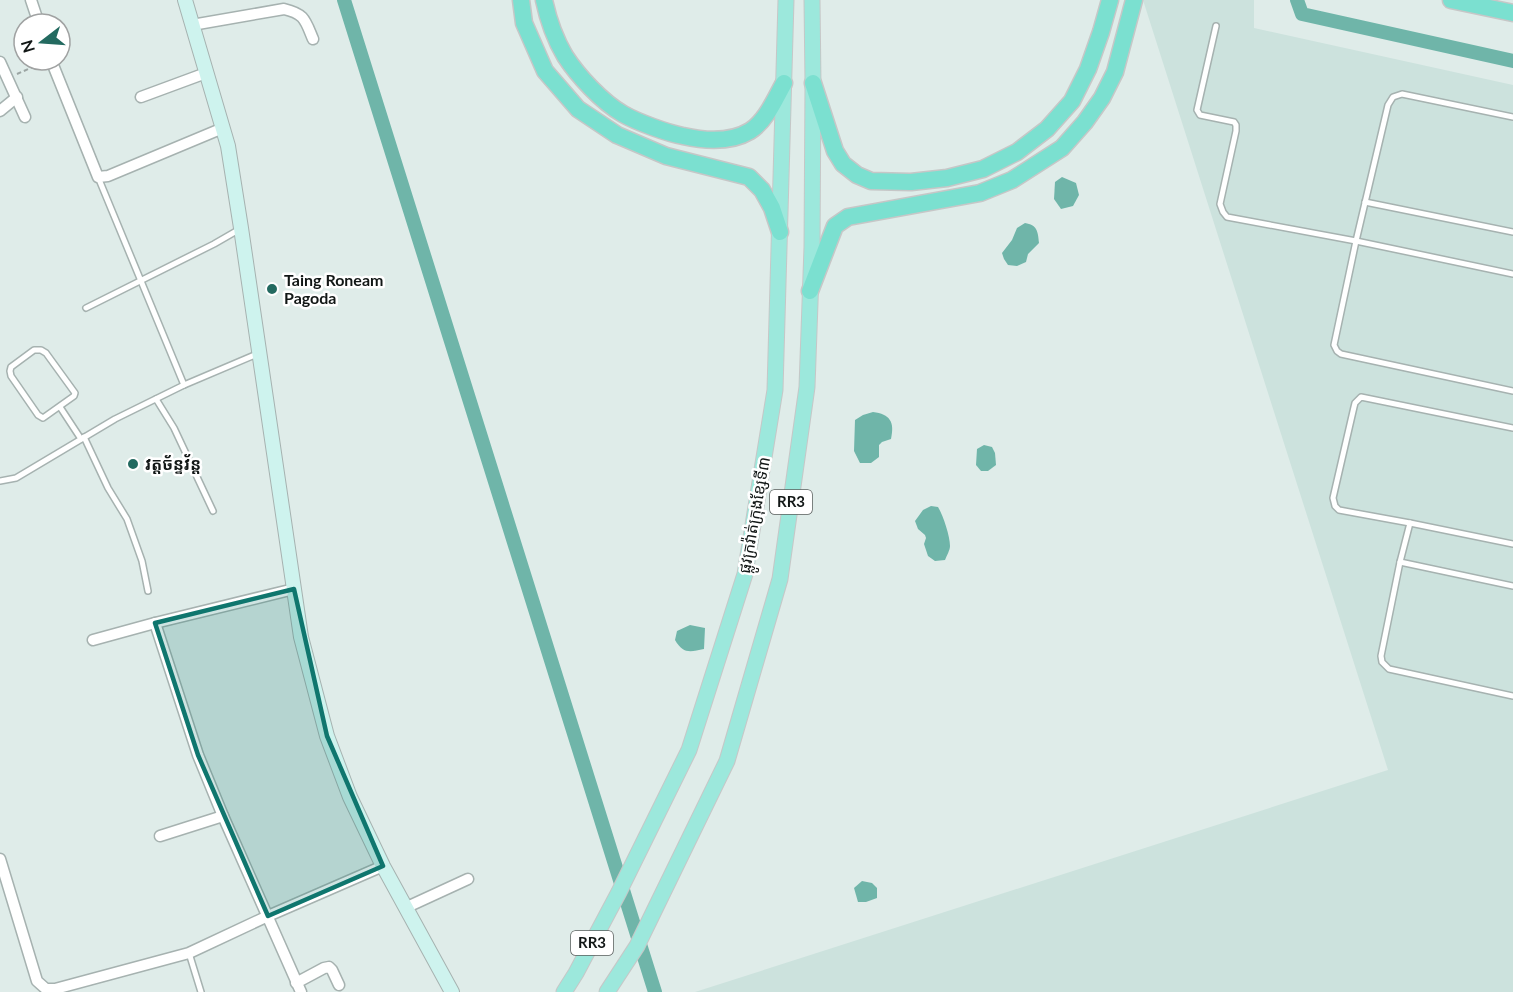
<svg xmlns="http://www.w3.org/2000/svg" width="1513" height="992" viewBox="0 0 1513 992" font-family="Lato,'Noto Sans Khmer',sans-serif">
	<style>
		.built { fill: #cce2dd }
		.water { fill: #6fb5a9 }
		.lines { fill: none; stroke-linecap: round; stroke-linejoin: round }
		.canal { stroke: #6fb5a9; stroke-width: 14 }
		.service-casing { stroke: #a6b2b0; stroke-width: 8 }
		.minor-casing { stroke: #a6b2b0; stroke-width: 13 }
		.secondary-casing { stroke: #a6b2b0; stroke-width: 16 }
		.primary-casing { stroke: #c6c7c7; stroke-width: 17 }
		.trunk-casing { stroke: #c6c7c7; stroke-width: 19 }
		.path { stroke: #9ba5a3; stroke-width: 2; stroke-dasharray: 4.5 3; stroke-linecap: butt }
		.service { stroke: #fff; stroke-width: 5 }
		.minor { stroke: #fff; stroke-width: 10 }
		.secondary { stroke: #cef3ee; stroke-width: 14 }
		.primary { stroke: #9ce8dc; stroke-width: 15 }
		.trunk { stroke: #7be0d0; stroke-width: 16 }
		.marked { fill: #0f766e; fill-opacity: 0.2; stroke: #0f766e; stroke-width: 4.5; stroke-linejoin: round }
		.poi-dot { fill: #236a60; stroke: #fff; stroke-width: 2 }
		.labels { text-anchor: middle; stroke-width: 5; stroke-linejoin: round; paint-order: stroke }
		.shield { fill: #fff; stroke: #595d5c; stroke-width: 1.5 }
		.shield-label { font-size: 15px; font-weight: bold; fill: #121716 }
		.poi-label { font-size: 16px; font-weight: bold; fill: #121716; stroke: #fff; text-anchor: start }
		.street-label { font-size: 16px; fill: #121716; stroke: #fff }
	</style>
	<rect width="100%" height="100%" fill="#dfece9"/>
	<!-- built -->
	<polygon class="built" points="1143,0 1254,0 1254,28 1513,85 1513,992 695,992 1388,770"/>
	<!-- water -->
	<g class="water">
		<polygon points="1062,177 1076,183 1079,195 1073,206 1061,209 1054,199 1055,182"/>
		<path d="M1025 223C1037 225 1038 231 1039 243L1028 254 1026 262 1017 266 1008 265 1004 259 1002 253 1012 240 1017 228Z"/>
		<path d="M873 412C890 414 895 422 891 439L882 442 879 445V457L871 463H860L854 451 855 420 863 415Z"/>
		<polygon points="984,445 992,447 995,453 996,465 988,471 981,471 976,465 977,449"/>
		<path d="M931 506 938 507C943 515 950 536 950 546 950 550 947 555 945 560L935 561 928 556 924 544 926 538 925 535 918 529 915 521 923 510Z"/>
		<path d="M690 625 705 628 704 649C690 652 683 654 675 640L677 631Z"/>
		<polygon points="862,881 872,883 877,888 877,898 866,902 858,902 854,888"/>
	</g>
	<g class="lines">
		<!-- canal -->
		<g class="canal">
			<polyline points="344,0 655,992"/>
			<polyline points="1297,0 1302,14 1513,61"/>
		</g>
		<!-- service casing -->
		<g class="service-casing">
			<g id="service">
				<polyline points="1216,26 1197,110 1200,115 1234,122 1236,125 1236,131 1220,204 1223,212 1227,217 1356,241 1513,274"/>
				<polyline points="1513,117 1402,94 1393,97 1388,105 1356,241 1334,345 1337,351 1341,354 1513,391"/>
				<polyline points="98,177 184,385"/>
				<polyline points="1365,202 1513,232"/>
				<polyline points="86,308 214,244 240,229"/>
				<polygon points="34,350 41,350 46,353 75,393 74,396 43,418 38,415 11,376 10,371 11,367"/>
				<polyline points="156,399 174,428 213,511"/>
				<polyline points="60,407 81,439"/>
				<polyline points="1513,428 1361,397 1355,403 1354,407 1333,498 1335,506 1339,510 1410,523 1513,544"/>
				<polyline points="84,437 108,488 127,519 142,561 148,591"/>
				<polyline points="0,481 16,478 115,419 184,385 257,354"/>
				<polyline points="1410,523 1400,562 1381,656 1382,662 1389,669 1513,696"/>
				<polyline points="1400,562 1513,586"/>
				<polyline points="189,953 201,992"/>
			</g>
		</g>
		<!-- minor casing -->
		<g class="minor-casing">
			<g id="minor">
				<polyline points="31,0 39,24"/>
				<path d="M192 25 284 9C305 14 305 20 313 39"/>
				<polyline points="51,60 98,177 108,176 223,128"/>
				<polyline points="0,62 25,117"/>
				<polyline points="141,97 206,73"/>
				<polyline points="0,111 17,97"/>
				<polyline points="155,623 198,755 223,816 301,992"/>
				<polyline points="93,640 155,623 294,589"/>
				<polyline points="160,836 223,816"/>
				<polyline points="0,859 37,981 46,989 55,989 189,953 268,916 383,866"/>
				<polyline points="405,908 468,879"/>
				<polyline points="296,983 324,968 329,967 332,970 339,985"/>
			</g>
		</g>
		<!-- secondary casing -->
		<g class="secondary-casing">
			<polyline id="secondary" points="185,0 228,146 241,228 301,637 327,736 350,797 383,866 452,992"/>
		</g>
		<!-- primary casing -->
		<g class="primary-casing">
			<g id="primary">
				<polyline points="564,992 576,973 619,892 689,750 745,574 775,390 786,0"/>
				<polyline points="607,992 637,946 727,761 780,579 807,387 812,247 813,83 812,0"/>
			</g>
		</g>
		<!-- trunk casing -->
		<g class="trunk-casing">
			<g id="trunk">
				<polyline points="521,0 524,23 545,71 578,109 617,135 666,156 749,177 762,190 772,208 780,232"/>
				<path d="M544 0C548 19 555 39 565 56 578 76 602 102 623 114 637 122 667 133 683 136 705 141 730 143 750 131 766 121 775 99 784 83"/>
				<polyline points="1451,0 1513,13"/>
				<polyline points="813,83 835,151 843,164 857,175 871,181 911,182 947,178 983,169 1017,152 1047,129 1072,101 1088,69 1101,32 1110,0"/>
				<polyline points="810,291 835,226 848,217 980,193 1012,180 1062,148 1085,122 1102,98 1115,72 1134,0"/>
			</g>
		</g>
		<!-- path -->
		<polyline class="path" points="17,74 42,63"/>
		<!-- service -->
		<use href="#service" class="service"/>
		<!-- minor -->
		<use href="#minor" class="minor"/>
		<!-- secondary -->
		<use href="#secondary" class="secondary"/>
		<!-- primary -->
		<use href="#primary" class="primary"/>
		<!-- trunk -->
		<use href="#trunk" class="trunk"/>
	</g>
	<!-- marked area -->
	<path class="marked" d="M294 589 327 736 383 866 268 916 198 755 155 623Z"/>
	<!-- markers -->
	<g class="poi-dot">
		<circle cx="272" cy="289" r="6"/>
		<circle cx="133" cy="464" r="6"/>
	</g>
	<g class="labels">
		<!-- shield labels -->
		<g class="shield">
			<rect x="770" y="490" width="42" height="24" rx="4.5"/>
			<rect x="571" y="931" width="42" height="24" rx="4.5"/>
		</g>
		<g class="shield-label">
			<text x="791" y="507">RR3</text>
			<text x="592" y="948">RR3</text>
		</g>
		<!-- poi labels -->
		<g class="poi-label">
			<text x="284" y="286">Taing Roneam<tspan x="284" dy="18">Pagoda</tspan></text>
			<text x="145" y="470">វត្តច័ន្ទវ័ន្ត</text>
		</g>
		<!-- street labels -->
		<g class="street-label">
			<text transform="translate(754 515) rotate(-80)" y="6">ផ្លូវក្រវ៉ាត់ក្រុងខ្សែទី៣</text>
		</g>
	</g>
	<!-- north arrow -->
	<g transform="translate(42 42) rotate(253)"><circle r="28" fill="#ffffff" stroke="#a0a2a2" stroke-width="1.5"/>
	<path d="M0-4.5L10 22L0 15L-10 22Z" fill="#236a60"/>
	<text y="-9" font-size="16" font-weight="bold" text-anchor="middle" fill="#121716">N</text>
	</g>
</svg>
